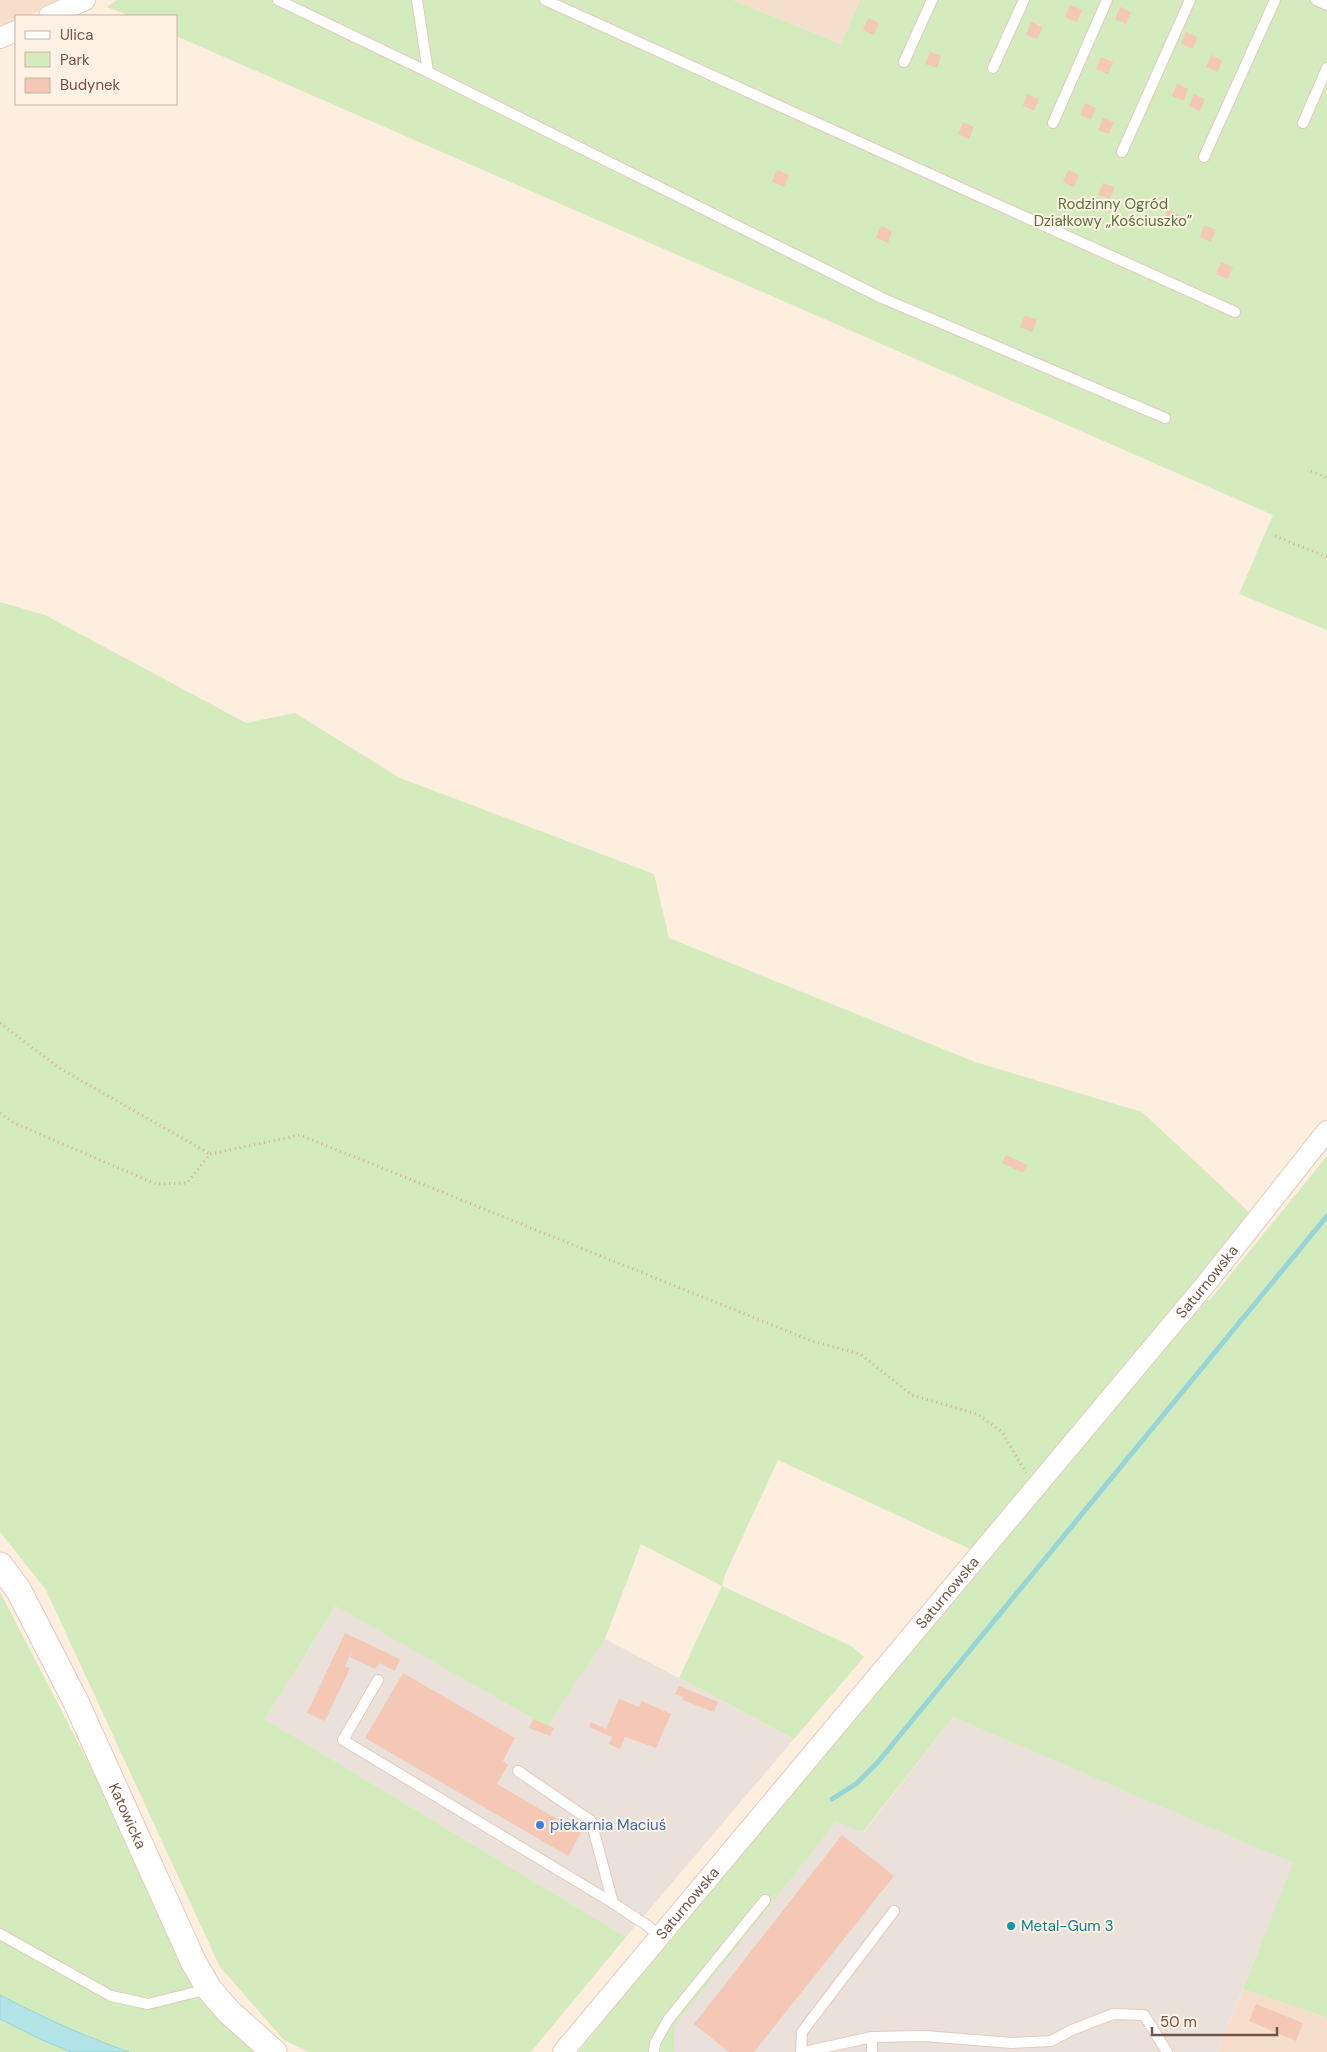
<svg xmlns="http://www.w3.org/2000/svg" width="1327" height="2052" viewBox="0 0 1327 2052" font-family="'DM Sans',sans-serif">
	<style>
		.residential { fill: #f5dfcc }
		.industrial { fill: #ebe1db }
		.green { fill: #d4ebbd }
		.water { fill: #b2e4e7; stroke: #98d5d9 }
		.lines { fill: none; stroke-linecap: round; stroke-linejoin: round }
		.stream { stroke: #98d5d9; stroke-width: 5 }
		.building { fill: #f4c8b4 }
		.service-casing { stroke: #e3cbbd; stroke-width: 12 }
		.minor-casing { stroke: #e3cbbd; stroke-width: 22 }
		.tertiary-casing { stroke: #e3cbbd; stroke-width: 27 }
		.path { stroke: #d8ab98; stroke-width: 3; stroke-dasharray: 1 4; stroke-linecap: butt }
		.service { stroke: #fff; stroke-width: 10 }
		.minor { stroke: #fff; stroke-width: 20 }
		.tertiary { stroke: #fff; stroke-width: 25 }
		.shop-dot { fill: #3f7fe0; stroke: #fff2e5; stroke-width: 2 }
		.culture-dot { fill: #0f9aa8; stroke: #fff2e5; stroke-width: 2 }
		.labels { text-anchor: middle; stroke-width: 4; stroke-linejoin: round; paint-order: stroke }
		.park-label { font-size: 15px; fill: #52753b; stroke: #fff2e5 }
		.street-label { font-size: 15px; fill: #745245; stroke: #fff2e5 }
		.shop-label { font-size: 15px; fill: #366cbe; stroke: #fff2e5; text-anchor: start }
		.culture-label { font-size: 15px; fill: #0d838f; stroke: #fff2e5; text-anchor: start }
	</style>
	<rect width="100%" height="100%" fill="#fdeede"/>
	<!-- residential -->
	<g class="residential">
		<polygon points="0,0 64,0 28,16 16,16 16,21 0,29"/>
		<polygon points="733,0 860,0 841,44"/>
		<polygon points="1243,1989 1327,2018 1327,2052 1217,2052"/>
	</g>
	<!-- industrial -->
	<g class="industrial">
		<polygon points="337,1605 546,1727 605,1639 794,1739 626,1937 265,1719"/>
		<polygon points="953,1717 1294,1863 1217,2052 674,2052 675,2026 836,1822 864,1832"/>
	</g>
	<!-- green -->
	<g class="green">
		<polygon points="117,0 733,0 841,44 860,0 1327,0 1327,630 1239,594 1273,515 176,36 176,16 130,16 107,7"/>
		<polygon points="0,602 45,615 246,723 295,713 400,778 654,874 669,938 975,1062 1142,1112 1249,1212 1189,1288 1209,1301 1327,1156 1327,2018 1243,1989 1293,1863 953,1717 863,1832 836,1822 675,2026 674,2052 578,2052 667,1943 972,1550 778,1460 725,1575 722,1586 851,1646 864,1657 794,1739 679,1678 722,1586 641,1544 605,1639 547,1727 336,1606 265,1719 626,1937 531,2052 309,2052 284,2040 220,1967 46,1590 0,1532"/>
		<polygon points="0,1592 102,1789 260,2052 129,2052 84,2036 41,2017 0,1995"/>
		<polygon points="0,2019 42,2040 71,2052 0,2052"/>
	</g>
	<!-- water -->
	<path class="water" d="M0 1995C42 2017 84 2036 129 2052H71L42 2040 0 2019Z"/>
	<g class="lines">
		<!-- stream -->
		<polyline class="stream" points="832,1799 856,1784 878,1762 1327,1216"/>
	</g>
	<!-- building -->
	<g class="building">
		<polygon points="1070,5 1082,10 1077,22 1065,17"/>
		<polygon points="1120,7 1131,12 1126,24 1115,19"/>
		<polygon points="868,18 879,23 874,35 863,30"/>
		<polygon points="1031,22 1042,27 1038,39 1026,35"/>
		<polygon points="1186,32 1197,37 1193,49 1181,44"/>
		<polygon points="930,52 941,56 937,68 925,64"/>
		<polygon points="1211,55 1222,60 1218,72 1206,67"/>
		<polygon points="1101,57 1113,62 1108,74 1096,69"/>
		<polygon points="1177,84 1188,89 1184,101 1172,96"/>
		<polygon points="1027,94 1039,99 1034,111 1023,106"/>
		<polygon points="1194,94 1205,99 1200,111 1189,106"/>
		<polygon points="1085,103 1096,108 1091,120 1080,115"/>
		<polygon points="1103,118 1114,122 1109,134 1098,130"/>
		<polygon points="963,122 974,127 969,139 958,134"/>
		<polygon points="777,170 789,175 784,187 772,182"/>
		<polygon points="1068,170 1079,175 1074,187 1063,182"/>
		<polygon points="1103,183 1115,187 1110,199 1098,195"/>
		<polygon points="1168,210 1180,215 1175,227 1163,222"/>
		<polygon points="1204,225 1216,230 1211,242 1200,237"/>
		<polygon points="881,226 892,231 888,243 876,238"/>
		<polygon points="1221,262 1233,267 1228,279 1216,274"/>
		<polygon points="1025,315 1037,320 1032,332 1020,327"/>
		<polygon points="1006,1155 1027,1165 1023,1173 1002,1163"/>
		<polygon points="345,1633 400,1659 395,1671 379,1663 375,1669 350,1657 354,1647 345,1666 350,1668 325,1721 307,1713"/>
		<polygon points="403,1673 515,1738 503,1761 508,1765 497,1784 581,1833 568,1856 365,1738"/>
		<polygon points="679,1686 718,1702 714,1712 682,1700 683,1697 675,1694"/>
		<polygon points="619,1699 639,1707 642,1701 671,1714 656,1748 625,1737 620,1749 609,1744 612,1737 589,1727 591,1722 606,1729"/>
		<polygon points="533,1719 554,1728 550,1736 529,1728"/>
		<polygon points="842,1835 894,1876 754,2052 729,2052 694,2024"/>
		<polygon points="1256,2004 1303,2023 1296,2041 1249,2021"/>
	</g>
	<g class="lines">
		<!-- service casing -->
		<g class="service-casing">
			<g id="service">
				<polyline points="278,0 428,72"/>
				<polyline points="417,0 428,72 882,298 1165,418"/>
				<polyline points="545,0 1235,312"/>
				<polyline points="1316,0 1327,5"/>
				<polyline points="904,62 932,0"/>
				<polyline points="993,68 1024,0"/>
				<polyline points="1053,123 1107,0"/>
				<polyline points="1303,123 1327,68"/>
				<polyline points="1122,152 1190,0"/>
				<polyline points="1204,157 1275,0"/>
				<polyline points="378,1680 343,1740 613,1903 648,1926 659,1936"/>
				<polyline points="518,1771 591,1821 613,1903"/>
				<polyline points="0,1934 111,1996 148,2004 208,1989"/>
				<polyline points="872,2037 925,2036 1012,2043 1051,2041 1072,2030 1113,2014 1144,2015 1167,2052"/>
				<polyline points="654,2052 655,2043 668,2020 765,1900"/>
				<polyline points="801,2052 802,2032 894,1911"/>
				<polyline points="804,2052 872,2037 872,2052"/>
			</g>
		</g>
		<!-- minor casing -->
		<g class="minor-casing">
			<g id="minor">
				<polyline points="49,16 85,0"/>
				<polyline points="0,38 16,31"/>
				<path id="s1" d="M563 2052 1205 1285 1327 1131"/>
			</g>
		</g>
		<!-- tertiary casing -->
		<g class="tertiary-casing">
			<g id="tertiary">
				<path id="s2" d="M0 1565 19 1591 76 1702 193 1961 209 1989 229 2012 274 2052"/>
			</g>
		</g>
		<!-- path -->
		<g class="path">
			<polyline points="1311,471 1327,478"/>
			<polyline points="1275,536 1327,557"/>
			<polyline points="0,1023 61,1069 210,1154"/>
			<polyline points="0,1113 14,1123 156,1184 187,1183 210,1154 300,1135 812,1341 860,1354 912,1395 977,1414 1002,1432 1026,1473"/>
		</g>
		<!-- service -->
		<use href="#service" class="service"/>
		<!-- minor -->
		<use href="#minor" class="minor"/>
		<!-- tertiary -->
		<use href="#tertiary" class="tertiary"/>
	</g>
	<!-- markers -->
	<circle class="shop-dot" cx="540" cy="1825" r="5"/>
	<circle class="culture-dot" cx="1011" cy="1926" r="5"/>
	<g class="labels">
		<!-- park labels -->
		<g class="park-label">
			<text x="1113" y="209">Rodzinny Ogród<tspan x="1113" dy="17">Działkowy „Kościuszko”</tspan></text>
		</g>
		<!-- street labels -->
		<g class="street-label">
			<text dy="5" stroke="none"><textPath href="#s1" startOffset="1004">Saturnowska</textPath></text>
			<text dy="5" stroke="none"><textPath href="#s1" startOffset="599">Saturnowska</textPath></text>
			<text dy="5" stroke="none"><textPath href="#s2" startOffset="282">Katowicka</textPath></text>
			<text dy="5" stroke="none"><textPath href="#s1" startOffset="194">Saturnowska</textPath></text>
		</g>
		<!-- shop labels -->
		<g class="shop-label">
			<text x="550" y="1830">piekarnia Maciuś</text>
		</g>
		<!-- culture labels -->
		<g class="culture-label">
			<text x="1021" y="1931">Metal-Gum 3</text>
		</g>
	</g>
	<!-- legend -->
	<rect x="15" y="15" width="162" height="90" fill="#fff2e5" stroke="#c7b2a5"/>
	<rect x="25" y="31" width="25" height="8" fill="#ffffff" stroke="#c7b2a5"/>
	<text x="60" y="40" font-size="15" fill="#745245">Ulica</text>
	<rect x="25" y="52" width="25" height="15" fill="#d4ebbd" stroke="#c7b2a5"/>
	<text x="60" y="65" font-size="15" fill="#745245">Park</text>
	<rect x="25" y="78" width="25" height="15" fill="#f4c8b4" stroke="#c7b2a5"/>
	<text x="60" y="90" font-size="15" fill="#745245">Budynek</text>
	<!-- scale -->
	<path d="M1152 2027v8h125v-8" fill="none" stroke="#745245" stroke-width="2.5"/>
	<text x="1160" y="2027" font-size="15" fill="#745245" stroke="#fff2e5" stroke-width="4" paint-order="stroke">50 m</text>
</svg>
